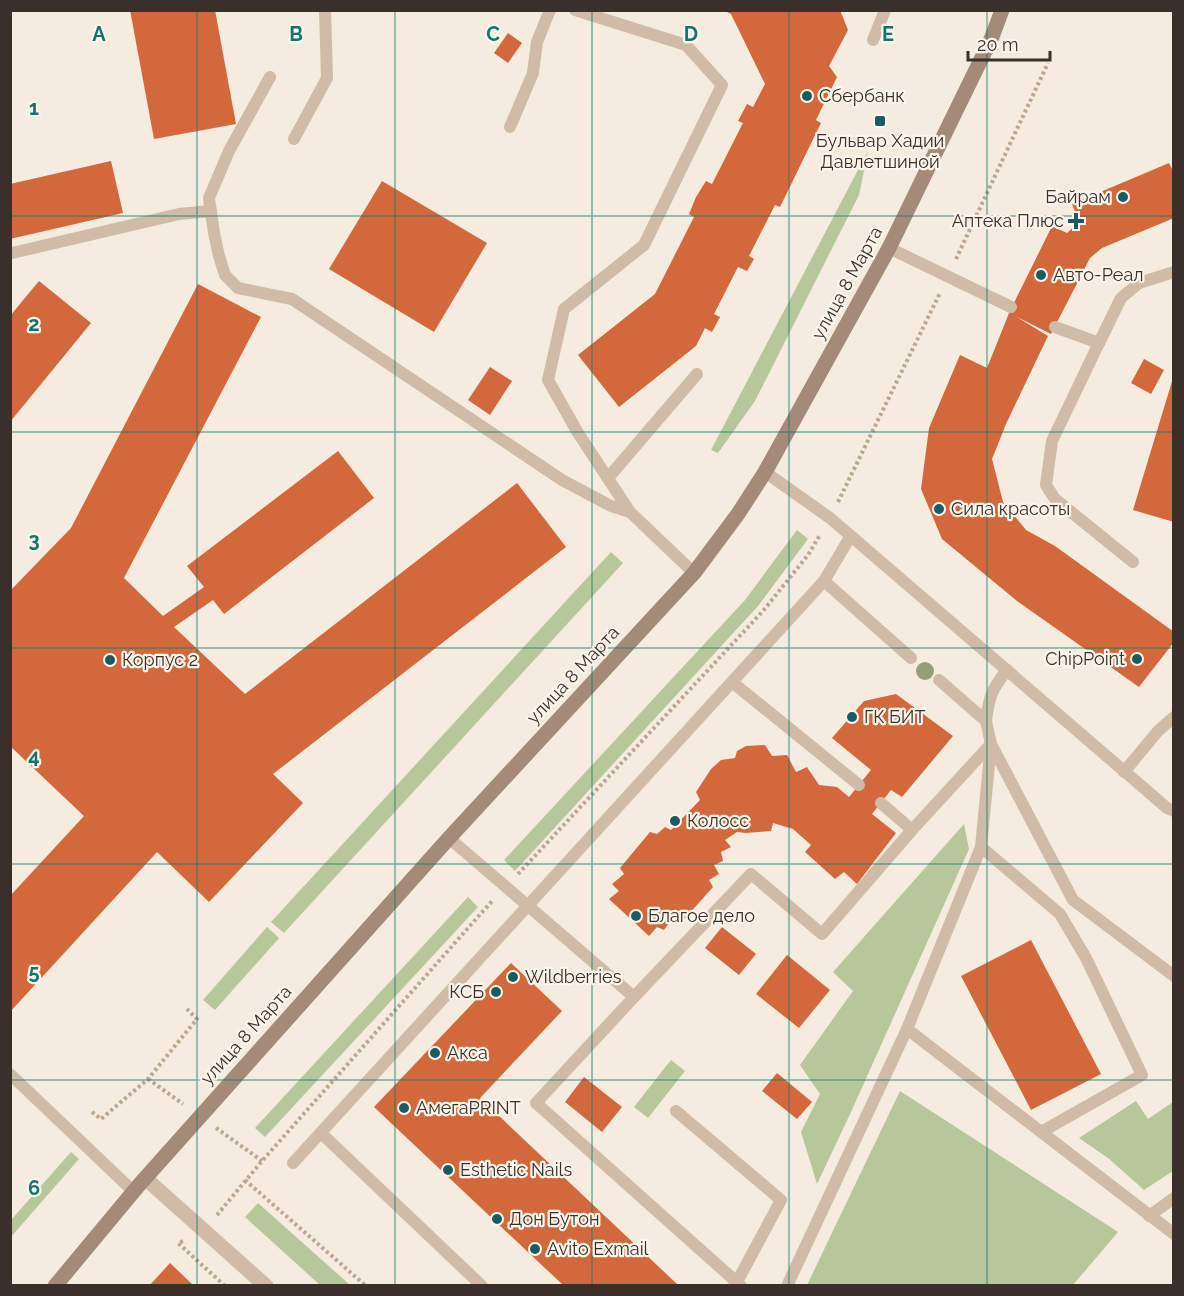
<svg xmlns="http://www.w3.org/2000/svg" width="1184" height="1296" viewBox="0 0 1184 1296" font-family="Raleway,sans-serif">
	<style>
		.green { fill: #b7c79b }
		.building { fill: #d4683d }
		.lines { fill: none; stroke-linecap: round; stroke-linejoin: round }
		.path { stroke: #bca591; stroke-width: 4; stroke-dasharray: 3 3; stroke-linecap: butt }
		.service { stroke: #d0bba8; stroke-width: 12 }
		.tertiary { stroke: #d0bba8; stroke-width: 15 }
		.secondary { stroke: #a48a78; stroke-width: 15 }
		.tree { fill: #969d7a }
		.grid { fill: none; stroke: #0f766e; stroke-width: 1.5; stroke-opacity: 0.55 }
		.poi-dot { fill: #195b63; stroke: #fcf5eb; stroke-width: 2 }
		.labels { text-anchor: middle; stroke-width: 4.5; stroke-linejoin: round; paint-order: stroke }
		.poi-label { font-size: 18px; fill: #3b2f29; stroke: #fcf5eb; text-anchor: start }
		.street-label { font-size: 18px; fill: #3b2f29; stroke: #fcf5eb }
		.grid-label { font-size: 20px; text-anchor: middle; font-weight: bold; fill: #0f766e; stroke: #fcf5eb; stroke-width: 4.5; stroke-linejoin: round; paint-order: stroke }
	</style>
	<rect width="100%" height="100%" fill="#f5ebde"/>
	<!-- green -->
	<g class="green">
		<polygon points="868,151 859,195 755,401 718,453 711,450"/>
		<polygon points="797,530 808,539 758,606 515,871 504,860 745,600"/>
		<polygon points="611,552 623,563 284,933 271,922"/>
		<polygon points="964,824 969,849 851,1112 817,1184 801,1132 820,1094 800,1065 853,991 833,972"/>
		<polygon points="468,897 478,907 265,1137 255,1128"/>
		<polygon points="267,927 279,938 215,1010 203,1000"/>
		<polygon points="671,1060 685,1071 648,1118 634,1107"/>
		<polygon points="900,1091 1118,1232 1073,1285 807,1285"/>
		<polygon points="1136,1101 1148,1119 1173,1102 1173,1171 1144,1190 1108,1158 1079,1138"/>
		<polygon points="71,1152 79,1159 11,1237 11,1220"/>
		<polygon points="258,1203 350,1285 320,1285 245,1217"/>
	</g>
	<!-- building -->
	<g class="building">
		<polygon points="130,10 215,10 236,124 154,139"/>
		<polygon points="723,10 840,10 848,30 829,66 837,77 816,120 821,123 780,207 775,205 749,256 754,259 747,271 738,267 714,314 720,317 712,332 705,328 696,346 619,407 578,355 655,294 694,217 689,214 696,197 706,181 712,184 743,123 738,121 747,104 753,107 765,84 731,14"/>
		<polygon points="508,33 522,43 508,63 494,53"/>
		<polygon points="111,161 123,213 10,239 10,184"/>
		<polygon points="1169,163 1174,173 1174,218 1102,248 1090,258 1051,334 1015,316 1048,336 1006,424 992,459 1003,502 1026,530 1055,546 1174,632 1174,642 1139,687 1017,601 942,539 921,489 929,428 960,355 987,368 1009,313 1052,226 1067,233 1079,222 1072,204"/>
		<polygon points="382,181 487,243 434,332 329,269"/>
		<polygon points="39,281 91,323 10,422 10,316"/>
		<polygon points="198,284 261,317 124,578 163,616 204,587 187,566 338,451 374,498 224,614 213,600 174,627 245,694 517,483 566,547 273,774 303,803 209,902 157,852 10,1012 10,896 84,816 10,746 10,591 71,528"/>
		<polygon points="1144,359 1164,370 1151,394 1131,383"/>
		<polygon points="490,367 512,381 490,415 468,400"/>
		<polygon points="1173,378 1174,378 1174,522 1133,510"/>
		<polygon points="896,694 953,736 902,797 891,790 872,814 896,833 857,884 844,872 835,879 805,852 811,845 793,829 773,823 771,831 746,833 737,832 725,840 731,847 721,852 723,861 714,865 719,874 709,880 713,887 680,924 672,919 664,930 657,927 649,936 609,899 619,891 612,884 624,874 620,868 650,832 657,834 665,827 671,830 700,800 696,792 711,769 721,760 735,758 737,751 746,746 765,745 772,756 787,755 796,772 807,767 819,785 837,787 849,797 871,770 832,738 864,701"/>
		<polygon points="722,927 756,954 739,975 705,948"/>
		<polygon points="1031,940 1101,1074 1031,1110 961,976"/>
		<polygon points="787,955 830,990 799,1028 756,994"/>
		<polygon points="511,963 562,1011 480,1098 677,1284 676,1286 564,1286 374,1107"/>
		<polygon points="777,1073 812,1102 797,1119 762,1091"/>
		<polygon points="584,1077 622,1107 602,1132 565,1102"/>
		<polygon points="170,1263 194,1286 149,1286"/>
	</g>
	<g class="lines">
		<!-- path -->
		<g class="path">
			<polyline points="956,259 1048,63"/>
			<polyline points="838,502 940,293"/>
			<polyline points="518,874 763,611 808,555 820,535"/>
			<polyline points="148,1079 183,1104"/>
			<polyline points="92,1112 101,1119 148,1079 197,1019 187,1009"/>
			<polyline points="216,1128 262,1161"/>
			<polyline points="245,1180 366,1286"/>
			<polyline points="217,1215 262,1161 492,901"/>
			<polyline points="183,1241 178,1243 225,1286"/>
		</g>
		<!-- service -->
		<g class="service">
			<polyline points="575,10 686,45 722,85 644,245 564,309 548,380 578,433 630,512 694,573"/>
			<polyline points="873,40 885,10"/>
			<polyline points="270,77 229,151 209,198 214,233 219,256 225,275 238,288 292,299 562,480 611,506 630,512"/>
			<polyline points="510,127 533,73 537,42 550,10"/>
			<polyline points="294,139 327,78 325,10"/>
			<polyline points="889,248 1011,307"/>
			<polyline points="12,253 179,214 211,211"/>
			<polyline points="1055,327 1099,343 1052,441 1046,485 1055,499 1133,562"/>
			<polyline points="1099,343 1121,298 1139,283 1174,272"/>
			<polyline points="765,472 830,518 1167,808 1174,811"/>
			<polyline points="608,478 697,374"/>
			<polyline points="824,581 911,658"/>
			<polyline points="732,682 859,785"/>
			<path d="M986 721C989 696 992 689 1007 670"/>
			<polyline points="1124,772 1158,731 1174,717"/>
			<polyline points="912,830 991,744 1073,900 1174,976"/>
			<polyline points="449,838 634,997 536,1103 741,1286"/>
			<polyline points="981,847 1060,914 1086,958 1142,1075 1041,1132"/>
			<polyline points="634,997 751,874 822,934 912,830 881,803"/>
			<polyline points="907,1029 1174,1234"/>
			<polyline points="10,1074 133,1191"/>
			<polyline points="676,1111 781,1200 737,1282 734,1286"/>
			<polyline points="321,1133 482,1286"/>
			<polyline points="293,1163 824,581 850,537"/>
			<polyline points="1149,1216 1174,1198"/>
			<polyline points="787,1286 907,1029 981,847 991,744 986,721 939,680"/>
		</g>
		<!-- tertiary -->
		<polyline class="tertiary" points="145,1178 266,1286"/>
		<!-- secondary -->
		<polyline class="secondary" points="55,1286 139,1185 449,838 694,573 738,514 765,472 889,248 992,37 1002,10"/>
	</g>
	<!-- trees -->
	<circle class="tree" cx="925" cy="671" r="9"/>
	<!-- grid -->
	<path class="grid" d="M197 10V1286M395 10V1286M592 10V1286M789 10V1286M987 10V1286M10 216H1174M10 432H1174M10 648H1174M10 864H1174M10 1080H1174"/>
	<!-- markers -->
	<g class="poi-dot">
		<circle cx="807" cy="96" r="6"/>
		<rect x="874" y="115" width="12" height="12" rx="3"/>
		<circle cx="1123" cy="197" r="6"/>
		<path d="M1073 212h6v6h6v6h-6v6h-6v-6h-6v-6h6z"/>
		<circle cx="1041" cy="275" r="6"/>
		<circle cx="939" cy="509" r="6"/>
		<circle cx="1137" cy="659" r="6"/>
		<circle cx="110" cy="660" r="6"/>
		<circle cx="852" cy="717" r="6"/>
		<circle cx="675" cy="821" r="6"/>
		<circle cx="636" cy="916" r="6"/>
		<circle cx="513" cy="977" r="6"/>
		<circle cx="496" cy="992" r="6"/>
		<circle cx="435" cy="1053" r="6"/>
		<circle cx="404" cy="1108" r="6"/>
		<circle cx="448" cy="1170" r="6"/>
		<circle cx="497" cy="1219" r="6"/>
		<circle cx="535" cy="1249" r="6"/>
	</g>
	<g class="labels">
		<!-- poi labels -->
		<g class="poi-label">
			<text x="819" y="102">Сбербанк</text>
			<text x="880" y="147" text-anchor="middle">Бульвар Хадии<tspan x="880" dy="21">Давлетшиной</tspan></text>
			<text x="1111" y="203" text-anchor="end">Байрам</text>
			<text x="1064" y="227" text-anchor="end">Аптека Плюс</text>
			<text x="1053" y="281">Авто-Реал</text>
			<text x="951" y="515">Сила красоты</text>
			<text x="1125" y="665" text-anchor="end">ChipPoint</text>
			<text x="122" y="666">Корпус 2</text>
			<text x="864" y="723">ГК БИТ</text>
			<text x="687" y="827">Колосс</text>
			<text x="648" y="922">Благое дело</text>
			<text x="525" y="983">Wildberries</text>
			<text x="484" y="998" text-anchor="end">КСБ</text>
			<text x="447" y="1059">Акса</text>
			<text x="416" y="1114">АмегаPRINT</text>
			<text x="460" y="1176">Esthetic Nails</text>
			<text x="509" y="1225">Дон Бутон</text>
			<text x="547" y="1255">Avito Exmail</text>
		</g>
		<!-- street labels -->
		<g class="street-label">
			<text transform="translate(847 283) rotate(-61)" y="6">улица 8 Марта</text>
			<text transform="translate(573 675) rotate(-47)" y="6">улица 8 Марта</text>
			<text transform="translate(246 1035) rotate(-48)" y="6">улица 8 Марта</text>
		</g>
	</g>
	<g class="grid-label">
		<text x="99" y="41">A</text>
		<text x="296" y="41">B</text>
		<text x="493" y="41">C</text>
		<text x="691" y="41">D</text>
		<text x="888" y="41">E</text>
		<text x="34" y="115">1</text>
		<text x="34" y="331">2</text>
		<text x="34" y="547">3</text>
		<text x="34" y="763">4</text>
		<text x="34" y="979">5</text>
		<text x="34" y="1195">6</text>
	</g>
	<!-- border -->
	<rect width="1184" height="1296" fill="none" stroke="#3b2f29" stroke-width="24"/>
	<!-- scale -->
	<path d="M968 51v9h82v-9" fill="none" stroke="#3b2f29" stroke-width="3"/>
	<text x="977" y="51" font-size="18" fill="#3b2f29" stroke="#fcf5eb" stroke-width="4.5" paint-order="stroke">20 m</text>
</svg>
